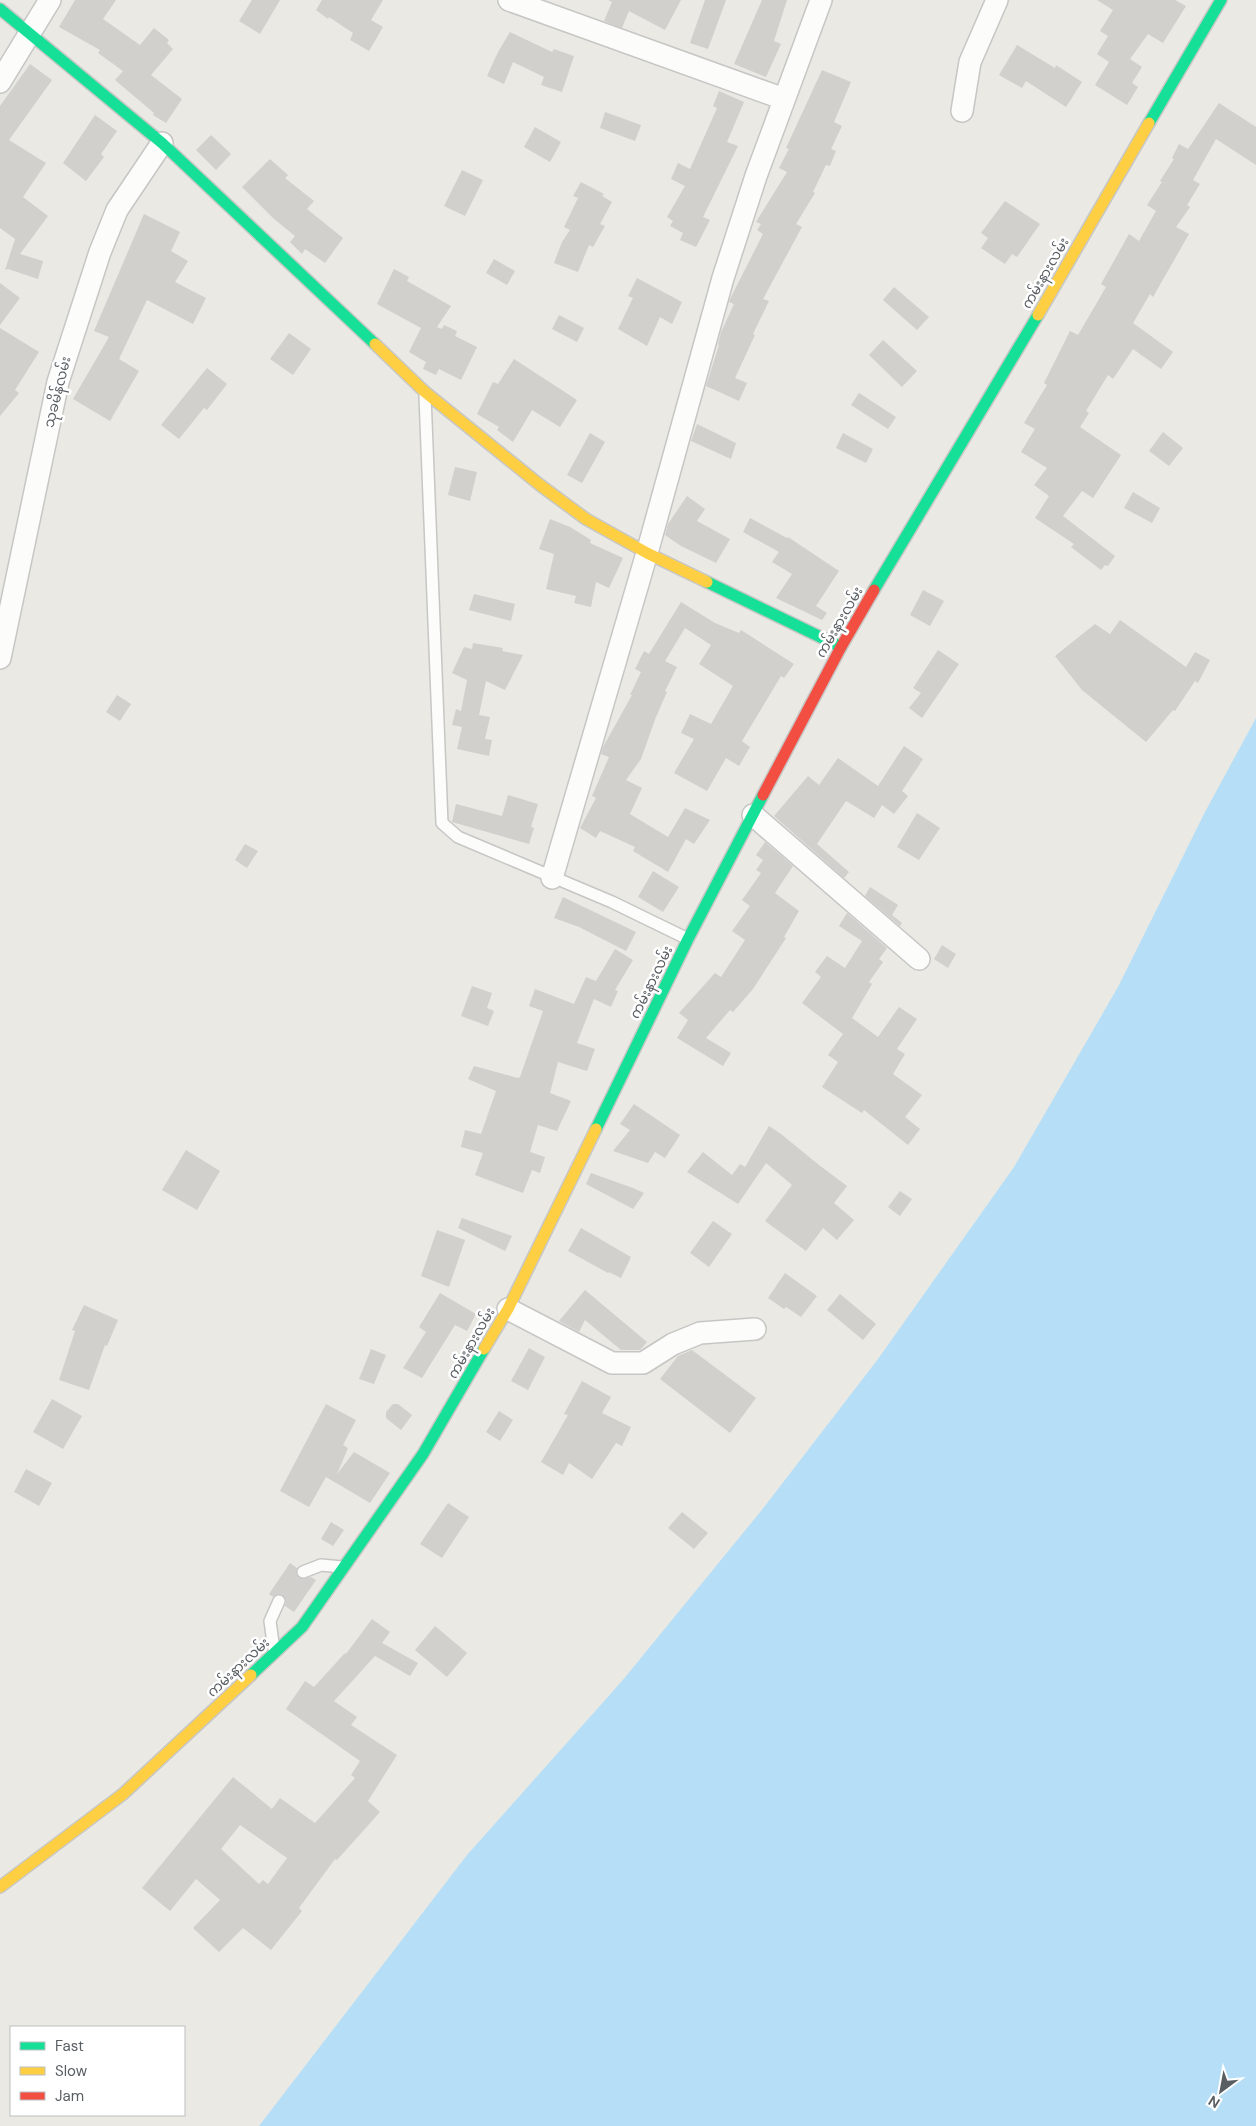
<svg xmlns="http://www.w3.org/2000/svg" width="1256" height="2126" viewBox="0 0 1256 2126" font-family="'DM Sans','Noto Sans Myanmar',sans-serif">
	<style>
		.water { fill: #b6dff7 }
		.building { fill: #d1d0cd; fill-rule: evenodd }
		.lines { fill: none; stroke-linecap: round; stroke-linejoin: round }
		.lane-casing { stroke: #c6c6c5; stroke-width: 14 }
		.street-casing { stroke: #c6c6c5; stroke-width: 24 }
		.fast-casing { stroke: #c6c7c6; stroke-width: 14 }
		.slow-casing { stroke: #c6c7c6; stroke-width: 14 }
		.jam-casing { stroke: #c6c7c6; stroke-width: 14 }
		.lane { stroke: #fcfcfb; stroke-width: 11 }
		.street { stroke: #fcfcfb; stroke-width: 21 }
		.fast { stroke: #16e098; stroke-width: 11 }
		.slow { stroke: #ffcf43; stroke-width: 11 }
		.jam { stroke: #f24e42; stroke-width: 11 }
		.labels { text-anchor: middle; stroke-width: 5; stroke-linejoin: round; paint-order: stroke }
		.street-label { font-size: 14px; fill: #595e63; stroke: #fff }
	</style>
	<rect width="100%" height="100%" fill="#eae9e4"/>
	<!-- water -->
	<polygon class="water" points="1256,718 1256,2126 259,2126 467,1855 622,1681 761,1511 878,1359 1014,1167 1118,987 1205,812"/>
	<!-- building -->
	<g class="building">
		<polygon points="75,0 116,0 103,19 140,45 154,28 169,40 167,43 173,49 151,75 182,99 166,123 153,115 154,113 115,80 123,71 98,53 100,50 59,27"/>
		<polygon points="252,0 280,0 260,34 239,21"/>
		<polygon points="322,0 383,0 371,20 383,27 369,51 350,40 353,33 329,17 328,19 316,10"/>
		<polygon points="608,0 681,0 665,30 629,11 622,28 604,21 612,2"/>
		<polygon points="705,0 726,0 708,49 690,43"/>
		<polygon points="762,0 787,0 774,41 781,44 766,77 734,64"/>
		<polygon points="1097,0 1175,0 1186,6 1163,43 1148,34 1130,59 1142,67 1132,83 1138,87 1127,105 1095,85 1109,62 1097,54 1108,36 1100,31 1113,10"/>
		<polygon points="510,32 552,52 554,49 574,56 562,92 541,85 544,77 513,62 504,84 487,76 498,52"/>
		<polygon points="1017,45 1055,68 1056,65 1082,82 1066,107 1026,81 1022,88 999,75"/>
		<polygon points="30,64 52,80 9,140 46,163 23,197 48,216 20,254 43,261 38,279 8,269 5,270 15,239 0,228 0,106"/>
		<polygon points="822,70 851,82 834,122 842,126 831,149 836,151 830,166 826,165 813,192 815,193 796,224 802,227 763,299 769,301 753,334 755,335 735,378 747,383 739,401 706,386 719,345 718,344 721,332 734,304 729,302 731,297 763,234 757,230 761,224 756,222 787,172 779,168 789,149 786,148"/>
		<polygon points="719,91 744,102 727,142 738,146 703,217 710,220 696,247 680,240 683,233 670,226 673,221 667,217 685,186 671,179 678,163 690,169 717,108 713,106"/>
		<polygon points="1219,103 1256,127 1256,165 1216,139 1193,180 1200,184 1187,205 1190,207 1176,227 1189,234 1153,297 1150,294 1133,323 1173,352 1161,369 1133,349 1113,379 1108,375 1086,411 1089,413 1080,427 1121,455 1093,498 1082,491 1063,516 1115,556 1108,566 1105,565 1101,570 1071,547 1074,544 1035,518 1049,496 1034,485 1047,468 1021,452 1035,429 1024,423 1047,385 1044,383 1070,331 1078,335 1106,287 1101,284 1129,234 1139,241 1156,211 1147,205 1162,182 1160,181 1174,159 1172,158 1179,144 1188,149"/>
		<polygon points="605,112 641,125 635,141 600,128"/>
		<polygon points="95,115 117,131 101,154 104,157 86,181 63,163"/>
		<polygon points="535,127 561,142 550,162 524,147"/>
		<polygon points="211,135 231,154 216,170 196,150"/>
		<polygon points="270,159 288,175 285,178 314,201 307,209 343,238 325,263 305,249 302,254 290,242 295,236 274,219 242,187"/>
		<polygon points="462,170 483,180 465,216 444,206"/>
		<polygon points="581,182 604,194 602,196 612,202 600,224 605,226 593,247 589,245 578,272 554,263 562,242 570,230 564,227 578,198 573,196"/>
		<polygon points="1005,201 1040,224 1017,257 1012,254 1005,264 981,248 988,238 981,233"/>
		<polygon points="144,214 180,232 171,251 188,261 175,282 206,298 193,324 147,300 119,359 139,371 110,421 73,399 109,337 94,331"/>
		<polygon points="494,259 515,271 507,285 486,273"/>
		<polygon points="394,269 409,277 407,281 451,306 437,327 442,329 444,325 457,331 455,336 477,347 461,380 439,369 436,375 423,369 426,362 409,352 421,328 377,304"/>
		<polygon points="637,278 682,302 672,324 660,317 647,346 618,329 633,298 628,296"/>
		<polygon points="0,283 20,298 0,325"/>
		<polygon points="894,287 929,317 917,330 883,300"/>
		<polygon points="559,315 584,328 577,342 552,329"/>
		<polygon points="0,328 39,352 15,390 19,393 0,416"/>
		<polygon points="289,333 311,349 293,375 270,359"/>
		<polygon points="883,340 917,371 902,387 869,355"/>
		<polygon points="514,359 577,400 560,427 532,410 513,442 497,430 499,427 477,414 493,382 498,384"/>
		<polygon points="207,368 227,384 207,410 204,408 179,439 161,425"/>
		<polygon points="859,393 896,417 888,429 851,405"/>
		<polygon points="697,424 736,443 731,459 691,441"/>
		<polygon points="1163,432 1183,448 1169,466 1149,451"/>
		<polygon points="590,433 605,442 582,483 567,475"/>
		<polygon points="843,433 873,449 866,463 836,448"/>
		<polygon points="455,467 477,472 470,501 448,495"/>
		<polygon points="1133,492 1160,508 1152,523 1124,508"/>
		<polygon points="687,496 705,509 697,521 730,539 716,563 681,546 665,535 668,524"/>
		<polygon points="750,518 787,538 788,537 839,571 816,606 827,613 822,620 776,598 792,574 772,562 779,552 743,532"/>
		<polygon points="550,519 570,527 591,540 590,543 623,558 609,588 596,582 591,607 574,603 576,596 546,589 554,554 539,549"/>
		<polygon points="923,590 944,601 930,626 910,615"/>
		<polygon points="474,594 515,604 511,621 469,610"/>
		<polygon points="681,602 715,623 739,633 741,630 794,664 784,678 781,676 742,741 750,747 739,766 726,758 707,791 674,773 694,739 681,733 690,714 711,724 733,686 699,664 711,645 685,628 665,661 677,667 665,691 667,692 656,717 641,759 626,780 642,788 630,814 668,837 685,808 710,820 694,844 686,839 668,872 633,851 635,847 600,831 596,838 580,828 596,798 592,796 609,757 601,754 603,747 632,695 630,695 641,672 635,669 644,651 649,654"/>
		<polygon points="1120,620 1186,667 1195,652 1210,660 1198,683 1195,681 1175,711 1173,710 1146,742 1082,690 1055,656 1095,624 1110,634"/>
		<polygon points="473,643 503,648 502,651 523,655 505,690 486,681 479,715 490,717 485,739 492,740 489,756 457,749 462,727 452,725 456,709 461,711 467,680 452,673 464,647 472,649"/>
		<polygon points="938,650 959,664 922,718 909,708 921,693 913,688"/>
		<polygon points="117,695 131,704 120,721 106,712"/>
		<polygon points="904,746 923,759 902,791 908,796 894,814 882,805 874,818 846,801 817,844 849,872 844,878 774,816 808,776 819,785 838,758 878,786"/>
		<polygon points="508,795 538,804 531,827 534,828 529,844 452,822 456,804 502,816"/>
		<polygon points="917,813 940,828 919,860 897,847"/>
		<polygon points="765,842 793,866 775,893 799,911 784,937 786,938 753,989 733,1012 730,1010 706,1038 731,1053 723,1066 677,1038 688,1020 679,1013 715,973 721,977 745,940 732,931 750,906 742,900 761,873 756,870 763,860 756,855"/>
		<polygon points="245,844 258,851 247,868 235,860"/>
		<polygon points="653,871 679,887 663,912 638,897"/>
		<polygon points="870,887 898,905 892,915 902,923 900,926 865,896"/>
		<polygon points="563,897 636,932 626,951 579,927 554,918"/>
		<polygon points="847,913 887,948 879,959 883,962 869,982 872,984 852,1018 878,1037 899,1007 917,1019 897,1049 905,1054 893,1074 922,1095 905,1117 920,1129 908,1145 864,1110 862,1113 822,1087 838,1062 828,1055 843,1034 802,1003 821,977 815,972 827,956 845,968 862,941 839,926"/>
		<polygon points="942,945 956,954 948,968 934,959"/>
		<polygon points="615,949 633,960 615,990 618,991 611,1007 594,999 577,1043 595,1049 587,1071 558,1062 550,1093 571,1101 557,1131 538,1125 530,1152 545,1157 540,1173 532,1170 523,1193 475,1175 483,1153 461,1147 465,1130 481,1134 496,1091 468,1079 474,1066 518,1078 520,1077 543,1011 529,1006 535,989 574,1004 586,977 596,981"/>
		<polygon points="472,986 492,993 487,1008 494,1011 488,1026 461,1016"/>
		<polygon points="634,1104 680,1135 665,1158 655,1152 648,1163 613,1151 630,1130 620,1124"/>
		<polygon points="769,1126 781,1134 819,1165 847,1186 834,1203 854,1220 837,1240 823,1228 806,1251 765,1221 792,1185 766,1163 738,1204 687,1172 703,1152 732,1175 740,1164 745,1167"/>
		<polygon points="186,1150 220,1171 197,1210 162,1190"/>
		<polygon points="591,1173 633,1188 644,1193 633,1209 586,1184"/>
		<polygon points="900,1191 912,1199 900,1216 888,1207"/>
		<polygon points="462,1218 512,1236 505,1251 458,1228"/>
		<polygon points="713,1221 732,1234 709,1267 690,1253"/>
		<polygon points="581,1228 631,1257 621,1278 609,1272 608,1273 568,1251"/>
		<polygon points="437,1230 465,1240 449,1287 421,1276"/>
		<polygon points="785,1273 817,1296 801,1317 786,1307 784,1309 768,1298"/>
		<polygon points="585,1290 647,1342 640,1350 621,1350 585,1320 579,1332 559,1321"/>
		<polygon points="440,1293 476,1314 467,1331 455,1325 422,1378 403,1368 426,1332 419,1327"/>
		<polygon points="840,1294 876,1324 863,1340 827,1310"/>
		<polygon points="84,1305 118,1320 107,1346 105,1345 89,1390 59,1380 75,1331 72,1330"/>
		<polygon points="529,1348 545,1357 528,1390 511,1381"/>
		<polygon points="371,1349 386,1355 374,1384 359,1379"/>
		<polygon points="692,1350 756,1398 730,1433 660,1379 678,1356"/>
		<polygon points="582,1381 611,1397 602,1413 631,1427 622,1446 616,1443 592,1479 569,1463 563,1475 541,1462 568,1415 564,1414"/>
		<polygon points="52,1399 82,1416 63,1449 33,1432"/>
		<polygon points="326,1404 356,1420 343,1445 348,1448 337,1474 354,1452 390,1473 370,1503 326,1477 309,1507 280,1491"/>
		<polygon points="393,1404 398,1404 412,1415 401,1430 386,1418 386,1412"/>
		<polygon points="499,1411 513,1420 500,1441 486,1432"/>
		<polygon points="26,1469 52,1483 39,1506 14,1492"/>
		<polygon points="448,1503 469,1517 442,1558 420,1544"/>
		<polygon points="682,1512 708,1533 694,1549 668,1528"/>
		<polygon points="331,1522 344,1530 333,1546 321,1539"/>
		<polygon points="290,1563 297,1568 296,1574 299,1578 302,1579 311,1577 316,1580 294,1612 285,1606 286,1600 282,1594 278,1594 273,1597 269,1594"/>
		<path d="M372 1619 390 1632 382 1643 418 1663 410 1676 375 1656 334 1701 357 1717 351 1725 397 1755 368 1801 380 1812 337 1860 335 1859 299 1908 302 1911 271 1950 243 1928 219 1952 193 1928 220 1900 196 1879 170 1911 142 1888 233 1777 272 1809 280 1798 315 1823 355 1778 351 1775 360 1761 286 1709 305 1681 314 1687 345 1653 346 1654ZM240 1825 287 1858 268 1884 263 1880 259 1884 221 1849Z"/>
		<polygon points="435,1626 467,1653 447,1677 415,1650"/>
	</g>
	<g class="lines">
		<!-- lane casing -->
		<g class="lane-casing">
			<g id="lane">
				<polyline points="425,396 442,823 458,837 612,902 688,939"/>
				<polyline points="303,1572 321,1565 342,1567"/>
				<polyline points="274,1650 270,1621 279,1601"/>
			</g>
		</g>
		<!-- street casing -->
		<g class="street-casing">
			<g id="street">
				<polyline points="509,0 784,99"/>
				<polyline points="0,82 50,0"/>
				<polyline points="962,111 970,62 997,0"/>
				<polyline points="0,658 58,382 100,252 117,210 162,143"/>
				<polyline points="753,815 919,959"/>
				<polyline points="552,878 647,553 723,278 756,176 821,0"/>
				<polyline points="508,1309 612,1363 643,1363 673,1344 700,1333 755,1329"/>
			</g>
		</g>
		<!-- fast casing -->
		<g class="fast-casing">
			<g id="fast">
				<polyline points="0,9 162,143 375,344"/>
				<polyline points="1149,123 1221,0"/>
				<polyline points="707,582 841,647"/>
				<polyline points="874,590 1038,315"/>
				<polyline points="596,1129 688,939 763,795"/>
				<polyline points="251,1675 302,1627 423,1454 484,1349"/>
			</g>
		</g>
		<!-- slow casing -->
		<g class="slow-casing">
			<g id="slow">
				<polyline points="1038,315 1149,123"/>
				<polyline points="375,344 425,392 540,485 586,519 647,553 707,582"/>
				<polyline points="484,1349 508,1309 596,1129"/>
				<polyline points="0,1887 123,1794 251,1675"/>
			</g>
		</g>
		<!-- jam casing -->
		<g class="jam-casing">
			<polyline id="jam" points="763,795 841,647 874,590"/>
		</g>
		<!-- lane -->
		<use href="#lane" class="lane"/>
		<!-- street -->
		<use href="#street" class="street"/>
		<!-- fast -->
		<use href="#fast" class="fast"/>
		<!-- slow -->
		<use href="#slow" class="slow"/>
		<!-- jam -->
		<use href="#jam" class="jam"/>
	</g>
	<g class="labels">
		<!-- street labels -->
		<g class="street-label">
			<text transform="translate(1045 273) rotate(-60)" y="5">ကမ်းနားလမ်း</text>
			<text transform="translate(57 392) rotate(-76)" y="5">သုခမိန်လမ်း</text>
			<text transform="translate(839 622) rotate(-60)" y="5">ကမ်းနားလမ်း</text>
			<text transform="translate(651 982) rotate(-64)" y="5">ကမ်းနားလမ်း</text>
			<text transform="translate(471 1343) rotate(-60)" y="5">ကမ်းနားလမ်း</text>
			<text transform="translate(238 1667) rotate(-43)" y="5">ကမ်းနားလမ်း</text>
		</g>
	</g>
	<!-- legend -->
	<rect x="10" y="2026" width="175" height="90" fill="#ffffff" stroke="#bdbfc1"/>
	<rect x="20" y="2042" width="25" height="8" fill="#16e098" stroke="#bdbfc1"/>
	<text x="55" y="2051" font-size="15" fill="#595e63">Fast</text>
	<rect x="20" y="2067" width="25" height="8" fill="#ffcf43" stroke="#bdbfc1"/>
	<text x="55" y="2076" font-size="15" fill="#595e63">Slow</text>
	<rect x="20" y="2092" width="25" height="8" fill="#f24e42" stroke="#bdbfc1"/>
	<text x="55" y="2101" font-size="15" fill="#595e63">Jam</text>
	<!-- north arrow -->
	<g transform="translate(1221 2091) rotate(212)" stroke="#ffffff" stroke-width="4" paint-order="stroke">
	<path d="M0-4L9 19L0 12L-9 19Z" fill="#595e63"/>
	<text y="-8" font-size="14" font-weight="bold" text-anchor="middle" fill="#595e63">N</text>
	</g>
</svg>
